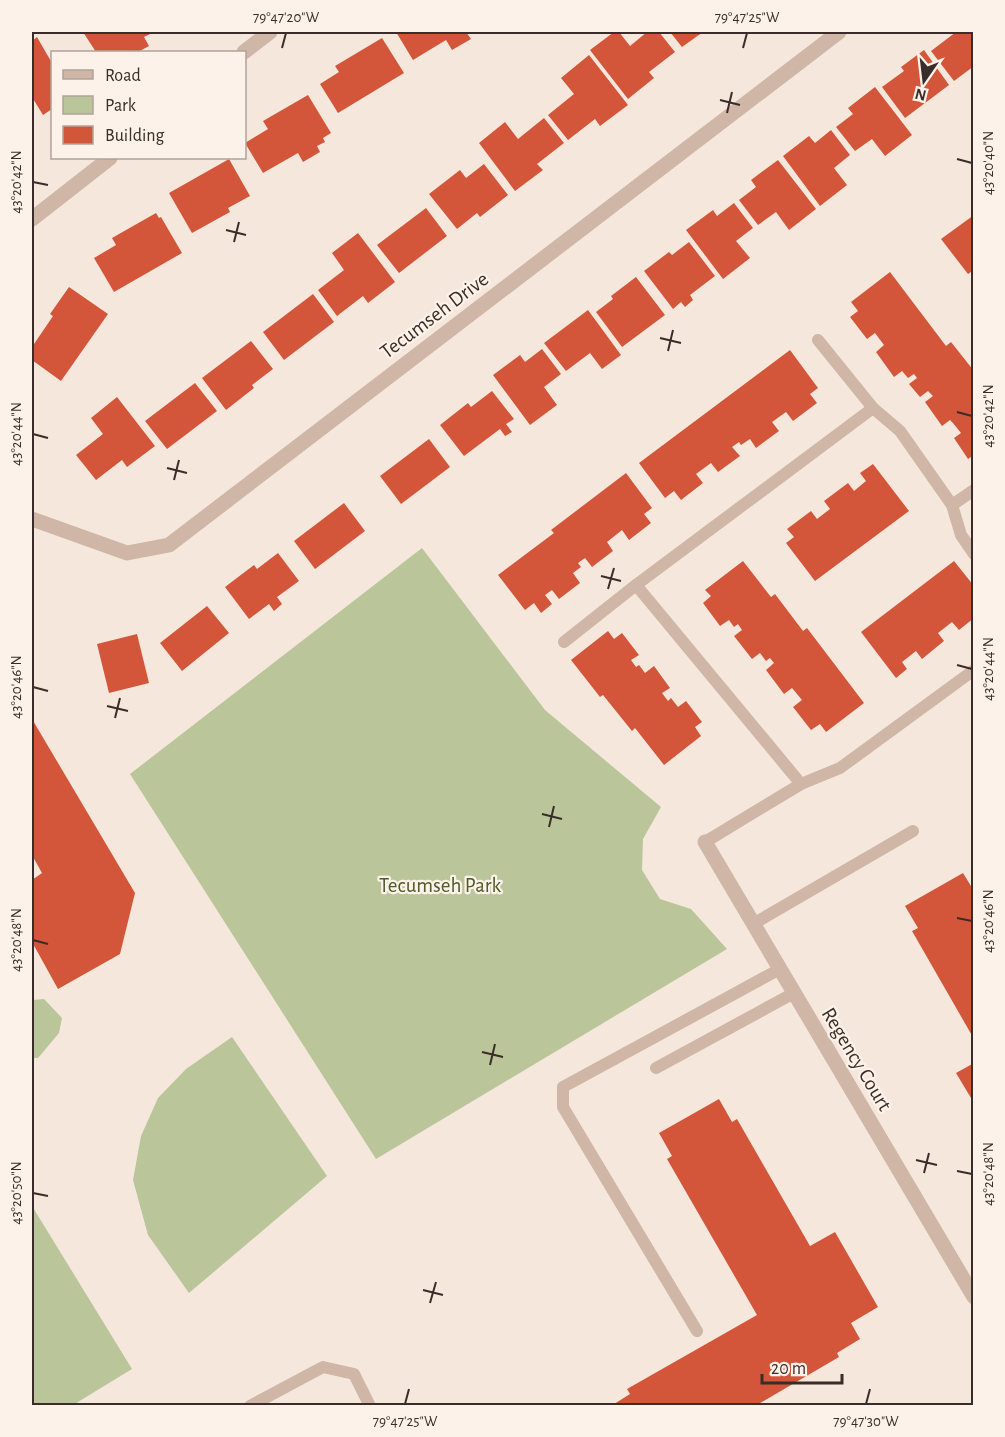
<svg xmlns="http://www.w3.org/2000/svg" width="1005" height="1437" viewBox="0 0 1005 1437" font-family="'Alegreya Sans',sans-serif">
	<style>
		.green { fill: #bac69a }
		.building { fill: #d3563b }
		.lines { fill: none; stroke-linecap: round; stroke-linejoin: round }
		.service { stroke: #cfb6a6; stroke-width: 12 }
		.minor { stroke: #cfb6a6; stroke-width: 15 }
		.ticks { fill: none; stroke: #3a2c28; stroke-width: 2 }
		.labels { text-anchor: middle; stroke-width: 4.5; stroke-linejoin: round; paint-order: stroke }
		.street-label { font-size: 21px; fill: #3a2c28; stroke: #fcf2e9 }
		.park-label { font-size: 21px; fill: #4c5b28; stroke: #fcf2e9 }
		.neatline { fill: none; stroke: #3a2c28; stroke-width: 2 }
		.ticks-label { font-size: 15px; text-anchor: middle; fill: #3a2c28 }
	</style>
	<rect width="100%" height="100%" fill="#f5e7dc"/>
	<!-- green -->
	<g class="green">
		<polygon points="422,548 545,710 661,807 643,839 642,870 660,899 691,909 727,949 376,1159 130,774"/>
		<polygon points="44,999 62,1018 59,1033 38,1058 32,1058 32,1000"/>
		<polygon points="232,1037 327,1176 189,1293 148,1235 133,1180 141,1136 158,1098 186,1069"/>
		<polygon points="32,1206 132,1369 73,1405 32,1405"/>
	</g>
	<!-- building -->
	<g class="building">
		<polygon points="83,32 154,32 144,37 149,46 138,52 96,52"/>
		<polygon points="396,32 466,32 471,39 452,50 446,40 413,60"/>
		<polygon points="614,32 619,32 630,46 647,32 659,32 675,52 649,72 654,78 628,99 590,50"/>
		<polygon points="670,32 703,32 682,47"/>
		<polygon points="956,32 974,32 974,66 954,81 931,51"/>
		<polygon points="37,37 52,63 52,109 43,115 32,97 32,41"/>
		<polygon points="382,38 404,73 338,113 320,84 339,72 335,66"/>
		<polygon points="924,50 949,85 905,118 882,87 904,71 901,67"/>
		<polygon points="589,55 628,105 600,126 595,119 568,140 548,115 574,94 561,78"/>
		<polygon points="875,87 912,135 885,156 872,139 855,151 836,127 853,114 848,108"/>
		<polygon points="308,95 331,133 323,138 325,142 317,146 320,152 303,162 298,153 263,173 245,143 268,129 263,121"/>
		<polygon points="544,118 564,143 537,164 543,170 515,191 479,143 505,122 518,139"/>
		<polygon points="831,130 850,155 834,168 847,185 820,206 783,156 809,136 815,143"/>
		<polygon points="229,159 250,196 228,208 230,212 192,233 169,193"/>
		<polygon points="778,160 816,209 789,230 776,212 758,225 739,200 756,187 751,180"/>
		<polygon points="484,164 508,195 480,217 477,213 457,229 429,194 460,170 466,178"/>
		<polygon points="734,203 753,228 736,241 750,258 723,279 686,230 713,210 717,216"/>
		<polygon points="426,208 447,236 399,273 377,245"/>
		<polygon points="156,213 159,218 161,217 182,253 114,292 94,258 116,245 112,238"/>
		<polygon points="974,215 974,270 968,274 941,239"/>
		<polygon points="358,233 395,282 368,303 363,296 337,316 318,290 344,270 332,253"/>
		<polygon points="689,242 715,276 690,295 693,300 685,307 681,302 673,309 644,271 669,252 672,255"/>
		<polygon points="890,272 946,346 951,342 974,371 974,455 968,459 954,438 961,433 953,423 950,420 942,426 925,402 933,396 928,391 920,397 909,384 917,378 914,374 908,378 902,371 894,377 876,352 884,345 875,333 867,339 850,317 858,311 851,302"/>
		<polygon points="636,277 665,315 622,347 596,312 613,299 611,296"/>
		<polygon points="69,287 108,314 61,381 32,360 32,347 53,316 50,314"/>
		<polygon points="313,294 334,322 284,360 263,332"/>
		<polygon points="588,310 621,355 602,369 590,353 566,371 544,343"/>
		<polygon points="251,341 273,369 252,385 254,388 226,410 202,378"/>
		<polygon points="542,349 561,374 544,387 557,405 530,425 493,375 520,355 525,362"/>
		<polygon points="790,350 818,388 810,394 817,403 793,421 786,412 772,422 779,431 756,448 750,439 741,445 739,442 732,447 740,456 718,472 711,463 696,474 703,483 681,500 674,491 665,498 639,463"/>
		<polygon points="195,383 217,411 167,449 145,421"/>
		<polygon points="492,391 514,419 506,424 512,432 505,436 500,429 464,456 440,425 468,403 471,407"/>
		<polygon points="117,397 155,446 127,467 122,460 96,480 76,455 103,434 91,418"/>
		<polygon points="429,439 450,467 401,504 380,476"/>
		<polygon points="873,464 909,511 815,581 786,543 794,537 787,529 811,511 817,519 830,509 824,501 848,483 854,491 866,481 860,473"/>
		<polygon points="626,473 652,508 644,514 651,523 629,540 622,530 607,542 613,551 592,567 585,558 578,563 581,567 573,573 580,583 559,599 552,590 545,595 552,604 541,613 534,603 525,610 498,575 554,533 551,530"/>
		<polygon points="344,503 365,531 315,569 294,541"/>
		<polygon points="278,553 299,581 277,597 282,604 274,611 269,604 249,619 225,587 254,565 257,569"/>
		<polygon points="743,561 771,597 775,594 803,631 807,628 864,703 826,732 820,724 811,730 793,707 802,700 792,688 784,694 766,670 774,663 770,658 766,661 760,653 752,659 734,636 742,630 738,624 734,627 729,620 720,626 703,603 711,596 705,590"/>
		<polygon points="954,561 974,586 974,618 959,630 952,622 938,633 944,641 922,659 916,651 902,662 907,669 896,678 861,632"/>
		<polygon points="207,606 229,633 182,671 160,643"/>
		<polygon points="608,631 614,639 622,633 639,655 631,660 636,667 639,665 645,673 654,666 670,688 662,693 668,701 671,698 678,707 686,701 702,722 695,727 701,736 664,765 635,728 632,731 603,695 600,697 571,660"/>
		<polygon points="137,634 149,683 109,693 97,644"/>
		<polygon points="32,719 135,893 120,954 58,989 32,942 32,880 42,873 32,855"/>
		<polygon points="963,873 974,891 974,1039 912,931 918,928 905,906"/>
		<polygon points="974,1063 974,1103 956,1073"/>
		<polygon points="719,1099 732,1122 737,1119 810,1246 835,1232 878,1307 851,1323 860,1339 837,1353 839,1357 755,1406 611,1406 630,1394 627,1389 757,1315 667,1159 672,1156 659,1133"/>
	</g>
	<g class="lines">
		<!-- service -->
		<g class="service">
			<polyline points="818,340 873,408 900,431 952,505 961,535 974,554"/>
			<polyline points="952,505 974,490"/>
			<polyline points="636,585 801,784"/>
			<polyline points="564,642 636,585 873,408"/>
			<polyline points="705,842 801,784 840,768 974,670"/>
			<polyline points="753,924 913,831"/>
			<polyline points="656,1068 794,993"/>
			<polyline points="697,1331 563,1107 563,1087 780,969"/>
			<polyline points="250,1406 323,1367 354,1374 370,1406"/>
		</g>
		<!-- minor -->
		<g class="minor">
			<polyline points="244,52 270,32"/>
			<polyline points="32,219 110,158"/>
			<polyline points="32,519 127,553 169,545 839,32"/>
			<polyline points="705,842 974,1297"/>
		</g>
	</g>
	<!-- ticks -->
	<path class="ticks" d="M282 48 286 33M743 48 747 33M720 100 740 105M727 113 732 92M957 159 972 163M33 182 48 185M226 230 246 235M234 242 239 222M660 338 681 343M668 351 673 330M957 412 972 416M33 434 48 438M167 468 187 473M174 480 179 460M601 576 621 581M608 589 614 568M957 665 972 669M33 687 48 691M107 706 128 711M115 718 120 698M542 814 562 819M549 827 554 806M957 918 972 921M33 940 48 944M482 1052 503 1057M490 1065 495 1044M916 1160 937 1165M957 1171 972 1174M924 1173 929 1153M33 1193 48 1196M423 1290 443 1295M430 1303 436 1282M405 1404 409 1389M866 1404 870 1389"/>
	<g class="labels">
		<!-- street labels -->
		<g class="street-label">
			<text transform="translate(434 315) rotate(-37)" y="7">Tecumseh Drive</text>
			<text transform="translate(857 1059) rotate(59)" y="7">Regency Court</text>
		</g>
		<!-- park labels -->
		<g class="park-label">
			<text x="440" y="892">Tecumseh Park</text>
		</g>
	</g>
	<!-- border -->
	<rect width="1005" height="1437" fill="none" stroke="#fcf2e9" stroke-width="66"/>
	<!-- legend -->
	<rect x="51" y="51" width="195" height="108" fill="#fcf2e9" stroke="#aea39c" stroke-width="1.5"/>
	<rect x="63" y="70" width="30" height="9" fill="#cfb6a6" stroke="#aea39c" stroke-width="1.5"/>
	<text x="105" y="81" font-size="18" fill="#3a2c28">Road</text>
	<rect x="63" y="96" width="30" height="18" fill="#bac69a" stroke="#aea39c" stroke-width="1.5"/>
	<text x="105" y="111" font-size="18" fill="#3a2c28">Park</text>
	<rect x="63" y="126" width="30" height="18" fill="#d3563b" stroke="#aea39c" stroke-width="1.5"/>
	<text x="105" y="141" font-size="18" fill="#3a2c28">Building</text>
	<!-- north arrow -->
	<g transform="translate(924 81) rotate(194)" stroke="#fcf2e9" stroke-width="4.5" paint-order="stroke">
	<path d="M0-4.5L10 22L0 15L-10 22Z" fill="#3a2c28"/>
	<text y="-9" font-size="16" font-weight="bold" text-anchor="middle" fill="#3a2c28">N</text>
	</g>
	<!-- scale -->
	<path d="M762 1374v9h80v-9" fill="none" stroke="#3a2c28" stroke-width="3"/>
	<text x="771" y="1374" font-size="18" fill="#3a2c28" stroke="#fcf2e9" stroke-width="4.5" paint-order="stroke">20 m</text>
	<rect x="33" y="33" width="939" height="1371" class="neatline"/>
	<g class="ticks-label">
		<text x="286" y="22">79°47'20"W</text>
		<text x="747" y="22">79°47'25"W</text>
		<text transform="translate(988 163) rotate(-90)" y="5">43°20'40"N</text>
		<text transform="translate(16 182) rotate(-90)" y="5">43°20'42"N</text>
		<text transform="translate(988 416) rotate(-90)" y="5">43°20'42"N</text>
		<text transform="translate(16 434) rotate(-90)" y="5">43°20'44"N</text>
		<text transform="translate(988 669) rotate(-90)" y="5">43°20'44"N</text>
		<text transform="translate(16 687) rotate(-90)" y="5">43°20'46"N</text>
		<text transform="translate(988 921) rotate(-90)" y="5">43°20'46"N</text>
		<text transform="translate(16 940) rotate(-90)" y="5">43°20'48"N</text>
		<text transform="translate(988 1174) rotate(-90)" y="5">43°20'48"N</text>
		<text transform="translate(16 1193) rotate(-90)" y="5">43°20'50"N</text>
		<text x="405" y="1426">79°47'25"W</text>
		<text x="866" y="1426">79°47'30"W</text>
	</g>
</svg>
